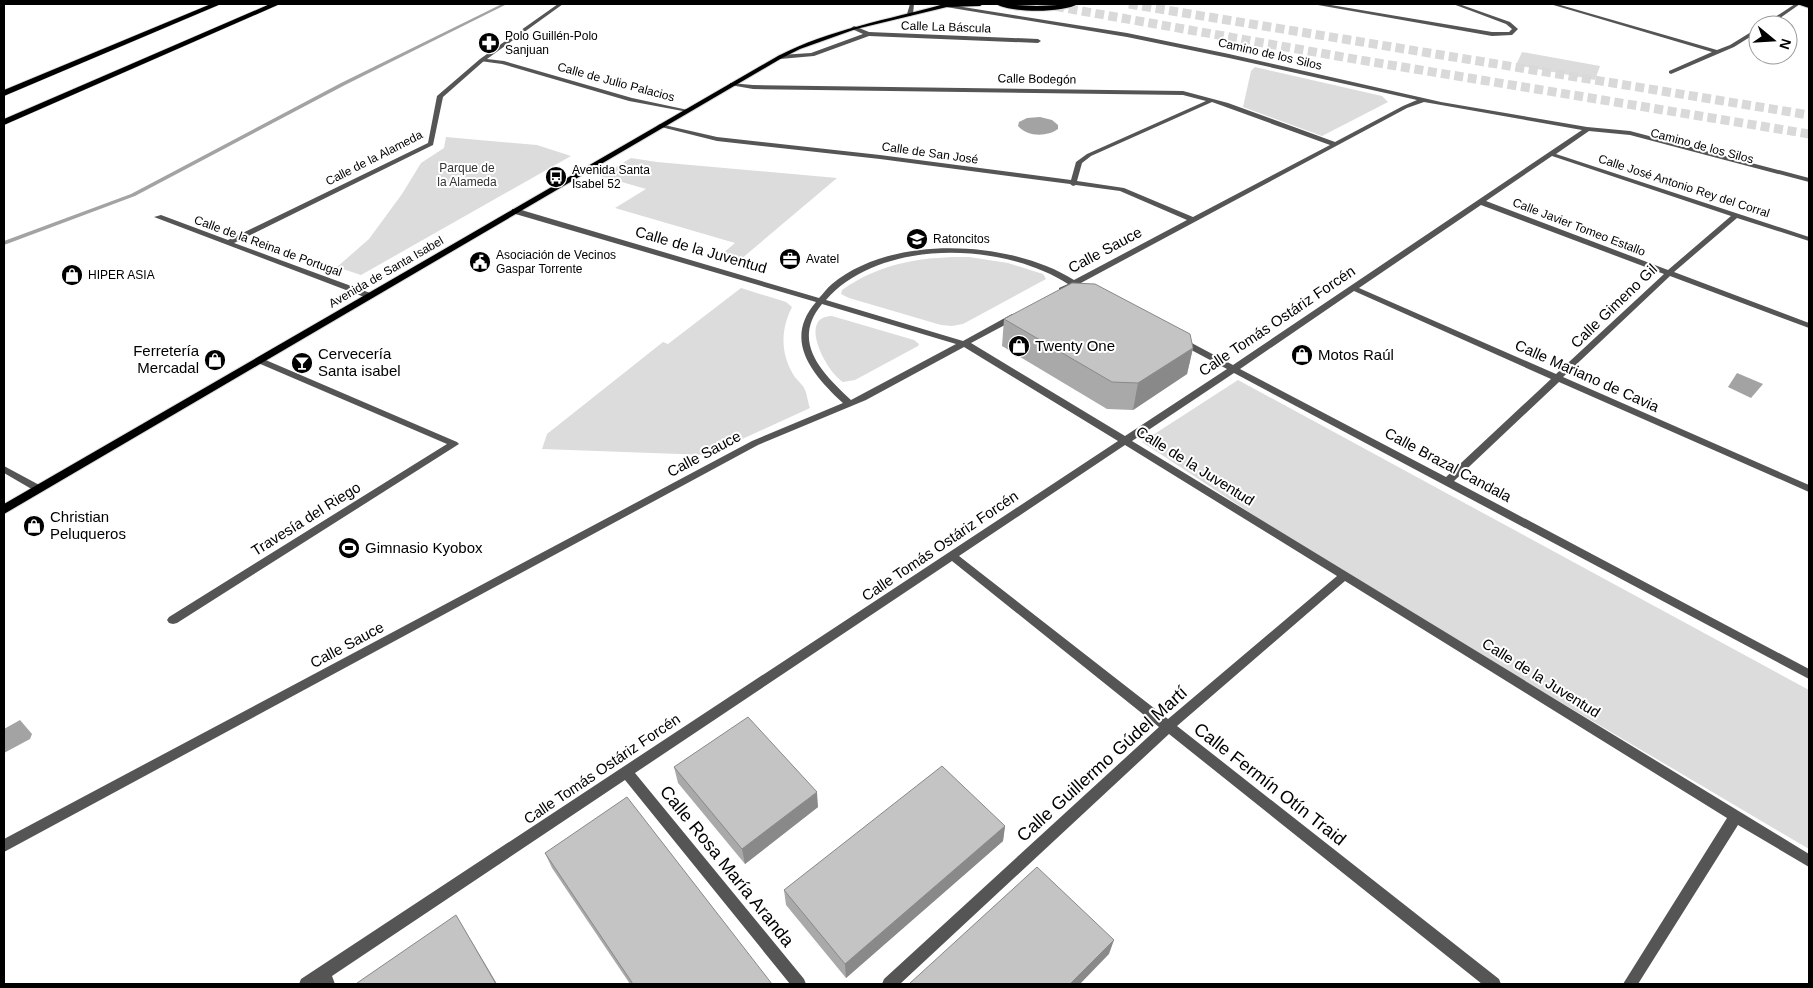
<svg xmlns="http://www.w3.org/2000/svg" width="1813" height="988" viewBox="0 0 1813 988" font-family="Arial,sans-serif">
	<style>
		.green { fill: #dcdcdc }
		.water { fill: #a3a3a3 }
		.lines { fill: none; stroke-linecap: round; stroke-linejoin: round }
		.stream { fill: #a3a3a3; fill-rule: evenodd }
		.highway-tunnel { stroke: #d9d9d9; stroke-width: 9; stroke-dasharray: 9 4.5; stroke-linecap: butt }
		.primary-casing { stroke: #dbdbdb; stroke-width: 2 }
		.highway-casing { stroke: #dbdbdb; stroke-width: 1 }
		.lane { fill: #555; fill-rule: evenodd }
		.street { fill: #555; fill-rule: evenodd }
		.primary { fill: #000; fill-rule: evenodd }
		.highway { fill: #000; fill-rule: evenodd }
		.wall { fill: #a9a9a9 }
		.shaded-wall { fill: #898989 }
		.building { fill: #c4c4c4; stroke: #898989 }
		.labels { text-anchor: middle; stroke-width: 4; stroke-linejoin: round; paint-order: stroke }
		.far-street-label { font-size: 12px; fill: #000; stroke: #fff }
		.far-poi-label { font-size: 12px; fill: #000; stroke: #fff; text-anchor: start }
		.far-park-label { font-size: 12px; fill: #333; stroke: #fff }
		.street-label { font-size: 15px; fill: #000; stroke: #fff }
		.poi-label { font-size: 15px; fill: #000; stroke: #fff; text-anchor: start }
		.near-street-label { font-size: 18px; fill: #000; stroke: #fff }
	</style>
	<rect width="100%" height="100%" fill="#fff"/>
	<!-- green -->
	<g class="green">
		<polygon points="1522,52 1600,66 1595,80 1516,65"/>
		<polygon points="1255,67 1382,96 1388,102 1322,136 1243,107 1251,71"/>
		<polygon points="446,137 537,145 571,156 361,275 337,267 369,239 402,194 421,163 444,148"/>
		<polygon points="631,158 657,162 837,178 734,265 716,259 735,243 615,208 646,189 601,176"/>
		<path d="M969 257 1008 263 1043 274 1046 279 963 324 952 326 941 325 849 298 841 294 842 290C879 263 924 256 969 257Z"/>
		<path d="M741 288 786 302 792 307C781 329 780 352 793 374 796 380 803 384 805 390 807 394 808 403 810 408L707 455 542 449 547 434 663 342 668 344Z"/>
		<path d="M832 316 914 340 919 344 918 346 855 380 843 382C826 372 797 316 832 316Z"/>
		<polygon points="1238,380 1809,690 1809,849 1345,575 1142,442"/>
	</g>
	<!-- water -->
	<g class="water">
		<path d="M1040 117 1052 120 1058 125V129C1047 137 1027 137 1018 126L1019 122 1027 118Z"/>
		<polygon points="1737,373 1763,384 1751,398 1728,387"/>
		<polygon points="20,720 32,734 30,739 4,753 4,729"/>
	</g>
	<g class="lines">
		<!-- stream -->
		<polygon class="stream" points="502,4 507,4 345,85 135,196 4,245 4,241 131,194 341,83"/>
		<!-- highway-tunnel -->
		<g class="highway-tunnel">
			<polyline points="1042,4 1360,60 1809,134"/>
			<polyline points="1129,4 1809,115"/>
		</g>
		<!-- primary casing -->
		<g class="primary-casing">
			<g id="primary">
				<path d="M944 4H983L980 6 947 7 856 29 800 49 782 58 4 514V504L778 56C830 29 888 20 944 4Z"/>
				<path d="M996 4 1037 6 1078 4C1063 13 1011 13 996 4Z"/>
				<polygon points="1799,4 1809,4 1809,8 1800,5"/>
			</g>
		</g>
		<!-- highway casing -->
		<g class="highway-casing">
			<g id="highway">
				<polygon points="211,4 221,4 4,96 4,90"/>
				<polygon points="270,4 280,4 4,125 4,119"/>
			</g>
		</g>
		<!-- lane -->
		<polygon class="lane" points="480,59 485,60 443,97 433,145 234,243 373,294 373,298 367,298 154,217 161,215 228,240 428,143 437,96"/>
		<!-- street -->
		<g class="street">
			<polygon points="558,4 563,4 487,59 504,61 632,98 688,110 688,112 629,101 502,64 480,61 480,59"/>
			<polygon points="910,4 914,4 913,14 910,16 907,14"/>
			<path d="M944 4 1127 33 1229 54 1441 102 1587 127 1630 131 1809 178V182L1630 135 1589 131 1556 154 1809 237V241L1737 218 1674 272 1809 323V328L1670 276 1563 377 1809 485V492L1559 382 1454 481 1809 669V679L1234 373 1132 441 1809 854V867L1738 825 1638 984H1623L1727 818 1345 581 1177 726 1499 979 1501 984H1482L1169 734 900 984H882L884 979 1159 727 952 561 635 773 804 979 806 984H790L625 780 332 976 335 984H299L301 979 1118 441 964 347 866 400 758 445 4 852V839L752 441 843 403C814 376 782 341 816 302L512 213V209H518L819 298C823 294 827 288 832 284 892 234 1010 240 1074 280L1187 220 1120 191 1076 185 1073 186 1070 184 880 159 717 141 657 126 660 124 717 137 880 155 1071 180 1076 162 1087 154 1206 101 1183 95 753 89 730 85V83L753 85 1183 91 1228 103 1335 142 1403 106 1417 100 1229 58 1127 37 946 7ZM1212 102 1330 145 1193 217 1124 188 1077 181 1082 163 1091 156ZM1424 102 1582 130 1233 365 1186 340H1180V344L1227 369 1125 436 971 343 1018 318V314H1012L963 341 826 300C880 238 1003 242 1068 284L1059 288V292H1065L1073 287 1080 288 1081 286 1079 284 1407 108ZM1552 156 1731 216 1668 270 1486 201ZM1481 205 1664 274 1556 374 1359 288ZM1354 291 1551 379 1446 477 1240 369ZM822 304 956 344 851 400C823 374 790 342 822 304ZM1125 445 1337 576 1168 719 959 556Z"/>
			<polygon points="1316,4 1325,4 1492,32 1509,32 1512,29 1506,24 1453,4 1459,4 1510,22 1518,29 1512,35 1492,36 1318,5"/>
			<polygon points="1550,4 1557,4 1717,50 1730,45 1756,29 1758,28 1758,32 1734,47 1671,74 1669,73 1669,71 1712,52"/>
			<polygon points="1795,4 1800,4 1770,25 1763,25"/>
			<polygon points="854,26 869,32 1038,39 1041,41 1038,43 869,36 814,56 780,59 777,57 780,55 811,53 863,34 852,29 851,28"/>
			<polygon points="261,358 457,442 459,444 177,623 173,624 169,623 167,620 169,617 447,444 258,363 257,361 258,359"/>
			<polygon points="4,466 43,487 44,489 43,491 35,491 4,473"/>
		</g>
		<!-- primary -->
		<use href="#primary" class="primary"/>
		<!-- highway -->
		<use href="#highway" class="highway"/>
	</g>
	<!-- wall -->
	<g class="wall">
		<polygon points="1004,319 1193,348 1187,374 1133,410 1107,409 1002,346"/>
		<polygon points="674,767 818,807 745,864 678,783"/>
		<polygon points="1005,826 1003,841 846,978 786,905 784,890"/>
		<polygon points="545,853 772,984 630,984 552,868"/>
	</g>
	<!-- shaded-wall -->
	<g class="shaded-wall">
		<polygon points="1193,348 1187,374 1133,410 1138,383"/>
		<polygon points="817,792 818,807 745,864 742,849"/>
		<polygon points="1005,826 1003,841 846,978 845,964"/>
		<polygon points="456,915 465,930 497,984 496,984"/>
		<polygon points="1114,940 1109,954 1080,984 1070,984"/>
	</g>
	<!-- building -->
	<g class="building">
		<polygon points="1072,283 1095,284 1190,334 1193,348 1138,383 1112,382 1004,319"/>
		<polygon points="748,717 817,792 742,849 674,767"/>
		<polygon points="942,766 1005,826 845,964 784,890"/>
		<polygon points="627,797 772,984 633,984 545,853"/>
		<polygon points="1037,867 1114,940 1070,984 909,984"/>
		<polygon points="456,915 496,984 358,984 357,983"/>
	</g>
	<!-- icons -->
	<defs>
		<g id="pharmacy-disc" transform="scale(1.125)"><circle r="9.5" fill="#000" stroke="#fff"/><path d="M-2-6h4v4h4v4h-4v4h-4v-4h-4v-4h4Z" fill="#fff"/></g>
		<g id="bus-disc" transform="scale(1.125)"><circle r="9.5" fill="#000" stroke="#fff"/><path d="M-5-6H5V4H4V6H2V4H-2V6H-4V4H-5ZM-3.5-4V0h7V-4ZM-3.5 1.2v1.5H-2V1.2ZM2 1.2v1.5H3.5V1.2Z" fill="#fff"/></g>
		<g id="school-disc" transform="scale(1.125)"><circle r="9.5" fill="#000" stroke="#fff"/><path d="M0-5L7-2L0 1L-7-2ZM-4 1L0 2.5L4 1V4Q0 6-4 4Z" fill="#fff"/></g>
		<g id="office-disc" transform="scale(1.125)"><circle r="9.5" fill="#000" stroke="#fff"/><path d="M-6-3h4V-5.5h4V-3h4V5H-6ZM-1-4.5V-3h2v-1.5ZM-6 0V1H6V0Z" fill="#fff"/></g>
		<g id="civic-disc" transform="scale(1.125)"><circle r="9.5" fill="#000" stroke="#fff"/><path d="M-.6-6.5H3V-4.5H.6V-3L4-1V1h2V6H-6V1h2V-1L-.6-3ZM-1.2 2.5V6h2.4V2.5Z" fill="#fff"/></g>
		<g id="shop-disc" transform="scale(1.125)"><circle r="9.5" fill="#000" stroke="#fff"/><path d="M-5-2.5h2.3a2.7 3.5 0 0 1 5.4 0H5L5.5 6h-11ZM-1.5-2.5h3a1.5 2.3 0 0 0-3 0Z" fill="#fff"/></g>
		<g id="bar-disc" transform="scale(1.125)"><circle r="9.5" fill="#000" stroke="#fff"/><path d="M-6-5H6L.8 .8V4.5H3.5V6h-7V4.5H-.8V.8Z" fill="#fff"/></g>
		<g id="stadium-disc" transform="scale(1.125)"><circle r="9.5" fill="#000" stroke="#fff"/><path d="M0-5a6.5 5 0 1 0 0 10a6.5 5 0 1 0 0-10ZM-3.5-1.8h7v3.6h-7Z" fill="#fff"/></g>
	</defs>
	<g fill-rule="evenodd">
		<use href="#pharmacy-disc" x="489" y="43"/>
		<use href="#bus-disc" x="556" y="177"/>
		<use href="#school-disc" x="917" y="239"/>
		<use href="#office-disc" x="790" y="259"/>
		<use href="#civic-disc" x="480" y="262"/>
		<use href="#shop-disc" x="72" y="275"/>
		<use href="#shop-disc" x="1019" y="346"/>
		<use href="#shop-disc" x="1302" y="355"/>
		<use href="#shop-disc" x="215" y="360"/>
		<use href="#bar-disc" x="302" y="363"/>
		<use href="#shop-disc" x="34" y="526"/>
		<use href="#stadium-disc" x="349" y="548"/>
	</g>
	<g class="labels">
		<!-- far-street labels -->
		<g class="far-street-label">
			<text transform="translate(946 27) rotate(2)" y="4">Calle La Báscula</text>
			<text transform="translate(1270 54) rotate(13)" y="4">Camino de los Silos</text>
			<text transform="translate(1037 79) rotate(1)" y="4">Calle Bodegón</text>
			<text transform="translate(616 82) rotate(15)" y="4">Calle de Julio Palacios</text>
			<text transform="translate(1702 146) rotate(15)" y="4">Camino de los Silos</text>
			<text transform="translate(930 153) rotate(8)" y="4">Calle de San José</text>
			<text transform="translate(374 158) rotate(-27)" y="4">Calle de la Alameda</text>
			<text transform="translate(1684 186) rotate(18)" y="4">Calle José Antonio Rey del Corral</text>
			<text transform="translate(1579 227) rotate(21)" y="4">Calle Javier Tomeo Estallo</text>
			<text transform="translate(268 246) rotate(20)" y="4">Calle de la Reina de Portugal</text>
			<text transform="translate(386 272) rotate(-30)" y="4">Avenida de Santa Isabel</text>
		</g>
		<!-- far-poi labels -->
		<g class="far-poi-label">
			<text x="505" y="40">Polo Guillén-Polo<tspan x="505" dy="14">Sanjuan</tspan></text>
			<text x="572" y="174">Avenida Santa<tspan x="572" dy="14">Isabel 52</tspan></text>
			<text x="933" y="243">Ratoncitos</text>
			<text x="496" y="259">Asociación de Vecinos<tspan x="496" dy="14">Gaspar Torrente</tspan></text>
			<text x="806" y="263">Avatel</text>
			<text x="88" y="279">HIPER ASIA</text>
		</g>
		<!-- far-park labels -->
		<g class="far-park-label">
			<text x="467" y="172">Parque de<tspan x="467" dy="14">la Alameda</tspan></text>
		</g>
		<!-- street labels -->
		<g class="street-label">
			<text transform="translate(701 250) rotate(16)" y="5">Calle de la Juventud</text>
			<text transform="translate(1105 250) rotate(-28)" y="5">Calle Sauce</text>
			<text transform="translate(1614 306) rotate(-44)" y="5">Calle Gimeno Gil</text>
			<text transform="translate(1277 321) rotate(-34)" y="5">Calle Tomás Ostáriz Forcén</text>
			<text transform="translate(1587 376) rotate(24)" y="5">Calle Mariano de Cavia</text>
			<text transform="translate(704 454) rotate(-28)" y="5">Calle Sauce</text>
			<text transform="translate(1448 465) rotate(28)" y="5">Calle Brazal Candala</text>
			<text transform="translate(1195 466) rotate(32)" y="5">Calle de la Juventud</text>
			<text transform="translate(306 519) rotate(-32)" y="5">Travesía del Riego</text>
			<text transform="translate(940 546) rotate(-34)" y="5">Calle Tomás Ostáriz Forcén</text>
			<text transform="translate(347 645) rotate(-28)" y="5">Calle Sauce</text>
			<text transform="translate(1541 678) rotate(32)" y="5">Calle de la Juventud</text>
			<text transform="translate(602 769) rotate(-34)" y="5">Calle Tomás Ostáriz Forcén</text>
		</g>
		<!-- poi labels -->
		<g class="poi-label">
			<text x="1035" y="351">Twenty One</text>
			<text x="199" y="356" text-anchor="end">Ferretería<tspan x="199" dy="17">Mercadal</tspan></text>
			<text x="318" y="359">Cervecería<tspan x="318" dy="17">Santa isabel</tspan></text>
			<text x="1318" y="360">Motos Raúl</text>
			<text x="50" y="522">Christian<tspan x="50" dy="17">Peluqueros</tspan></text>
			<text x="365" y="553">Gimnasio Kyobox</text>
		</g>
		<!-- near-street labels -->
		<g class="near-street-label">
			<text transform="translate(1102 764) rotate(-42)" y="6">Calle Guillermo Gúdel Martí</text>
			<text transform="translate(1270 784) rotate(38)" y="6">Calle Fermín Otín Traid</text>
			<text transform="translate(727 866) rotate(51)" y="6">Calle Rosa María Aranda</text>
		</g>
	</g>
	<!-- border -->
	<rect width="1813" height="988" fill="none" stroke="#000000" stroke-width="10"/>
	<!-- north arrow -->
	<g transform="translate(1773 40) rotate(108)"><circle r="24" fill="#ffffff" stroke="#999999"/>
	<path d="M0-4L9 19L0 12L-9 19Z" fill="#000000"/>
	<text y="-8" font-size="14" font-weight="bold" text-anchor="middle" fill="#000000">N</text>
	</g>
</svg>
